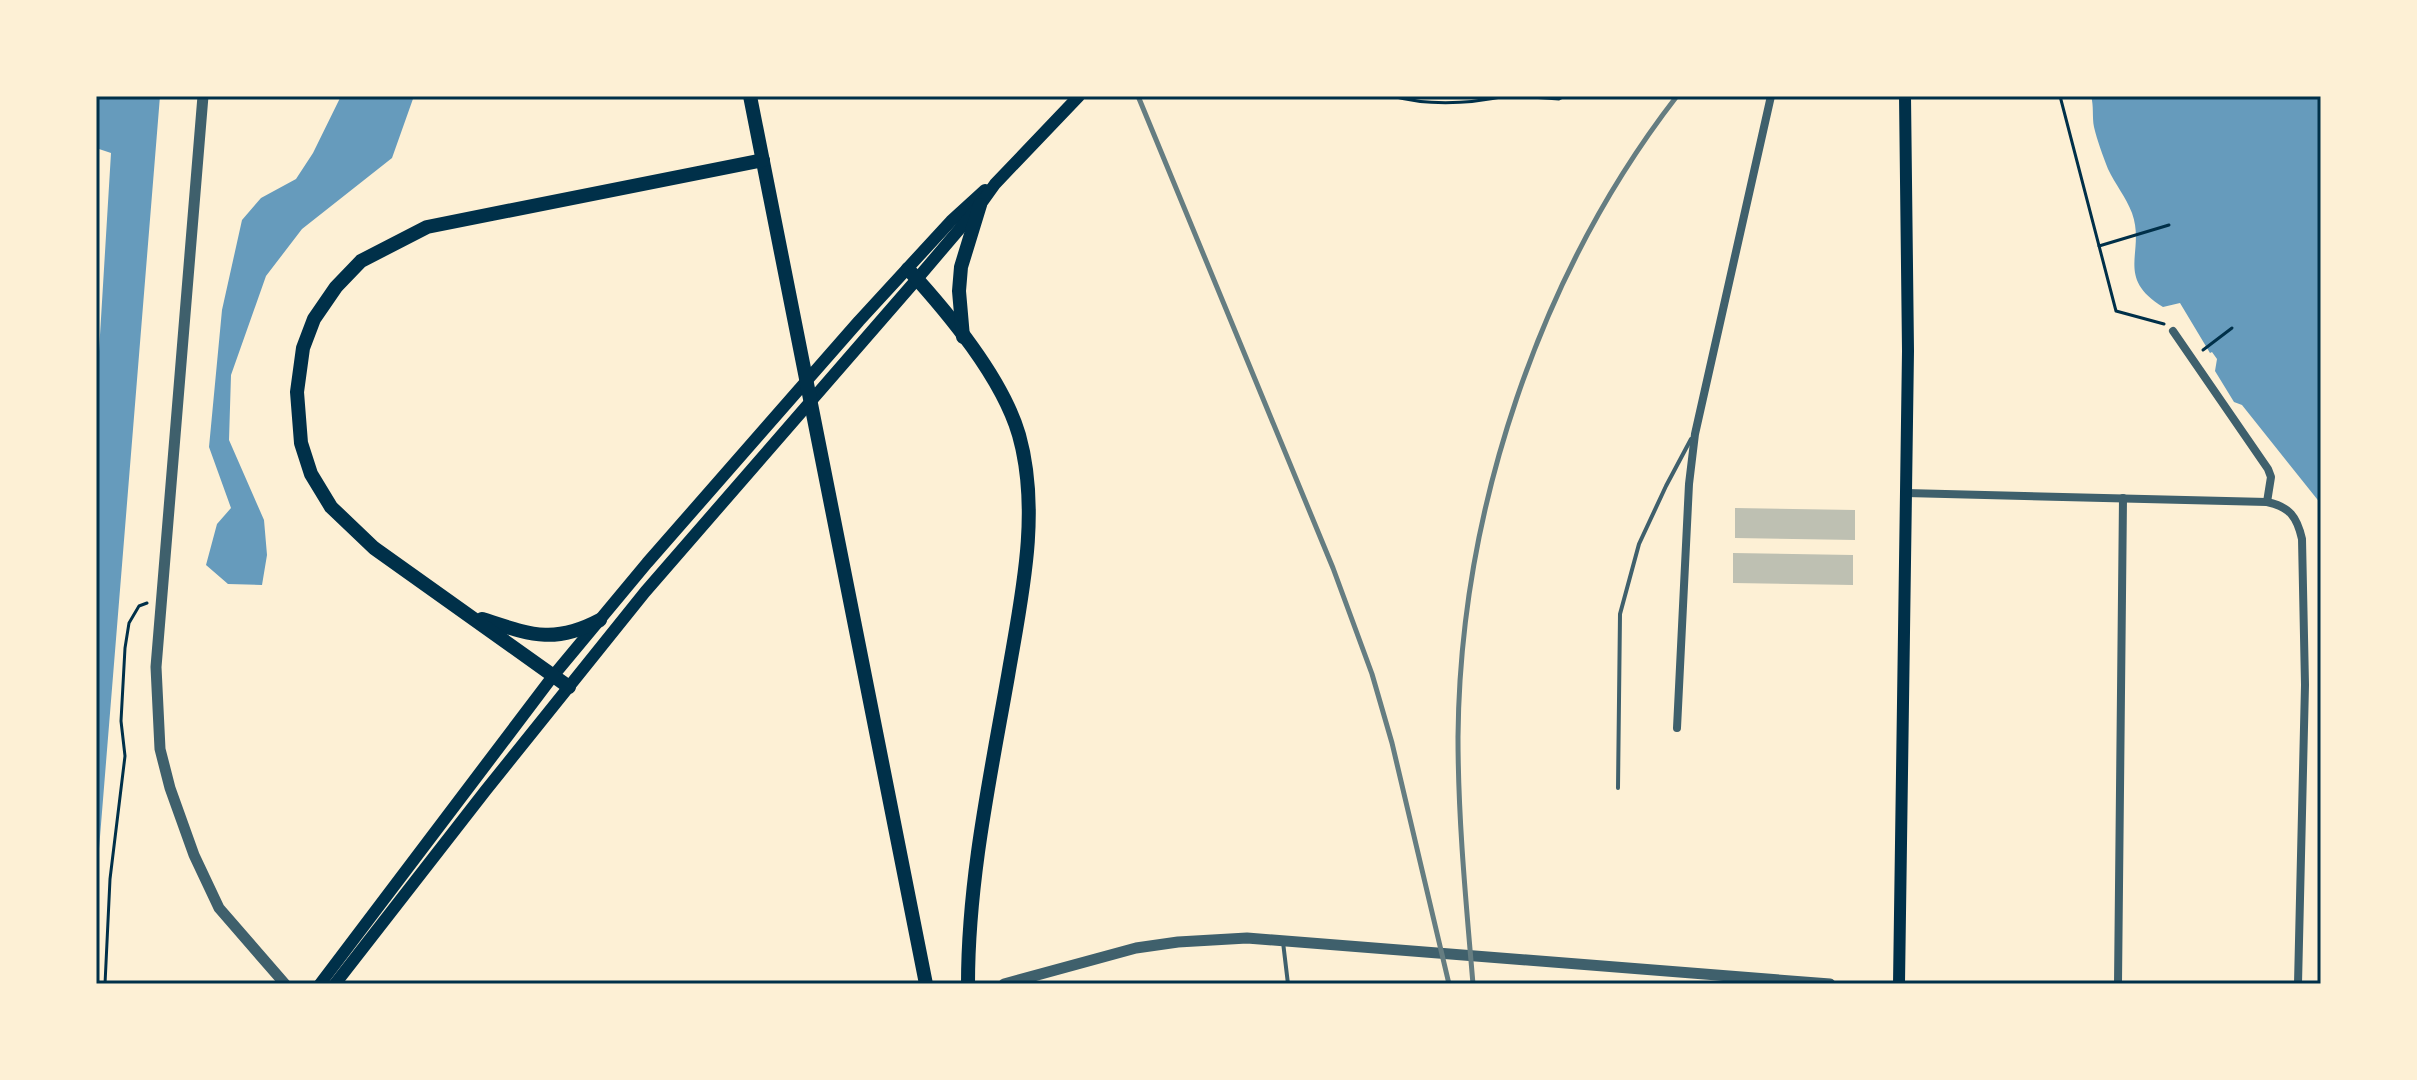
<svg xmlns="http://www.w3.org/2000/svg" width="2417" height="1080" viewBox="0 0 2417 1080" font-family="Roboto,sans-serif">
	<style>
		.water { fill: #669bbc }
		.building { fill: #bec0b2 }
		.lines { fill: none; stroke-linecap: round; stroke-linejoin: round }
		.path { stroke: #003049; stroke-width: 3 }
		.service { stroke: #3f606c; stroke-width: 4 }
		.minor { stroke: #3f606c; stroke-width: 8 }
		.tertiary { stroke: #3f606c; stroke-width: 11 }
		.secondary { stroke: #003049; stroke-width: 12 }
		.primary { stroke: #003049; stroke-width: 14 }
		.rail { stroke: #657d81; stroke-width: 5 }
		.neatline { fill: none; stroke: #003049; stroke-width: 3 }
	</style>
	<rect width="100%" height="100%" fill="#fdf0d5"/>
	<!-- water -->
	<g class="water">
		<polygon points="96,96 160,96 96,886 96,401 111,153 96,148"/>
		<polygon points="341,96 414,96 392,158 302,229 266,276 231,375 229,440 264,520 267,555 262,585 228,584 206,565 217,524 231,508 209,447 222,310 242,220 261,198 296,179 313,153"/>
		<path d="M2091 96H2321V504L2242 405 2234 402 2215 371 2217 359 2212 352 2210 353 2180 303 2163 307C2114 277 2146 252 2132 213 2126 197 2115 184 2108 169 2103 156 2097 140 2094 127 2092 117 2094 106 2091 96Z"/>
	</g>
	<!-- building -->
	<g class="building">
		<polygon points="1735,508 1855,510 1855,540 1735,538"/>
		<polygon points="1733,553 1853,555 1853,585 1733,583"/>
	</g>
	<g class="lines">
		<!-- path -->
		<g class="path">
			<path d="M1392 96C1429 106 1468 104 1506 96"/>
			<polyline points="1515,96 1559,99 1565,96"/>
			<polyline points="2060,96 2116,311 2164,324"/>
			<polyline points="2099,246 2169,225"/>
			<polyline points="2203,350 2232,328"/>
			<polyline points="105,984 110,879 125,756 121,721 125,648 129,623 139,606 147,603"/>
		</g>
		<!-- service -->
		<g class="service">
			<polyline points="1618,788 1620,614 1639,544 1666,486 1691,439"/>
			<polyline points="1283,942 1288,984"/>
		</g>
		<!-- minor -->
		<g class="minor">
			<polyline points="2173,331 2268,469 2271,477 2267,502"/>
			<path d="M1906 493 2267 502C2290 507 2297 517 2302 539L2305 685 2298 984"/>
			<polyline points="1677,728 1689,484 1695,434 1771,96"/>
			<polyline points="2118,984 2123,498"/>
		</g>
		<!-- tertiary -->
		<g class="tertiary">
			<polyline points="203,96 156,667 160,749 170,788 194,855 219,908 285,984"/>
			<polyline points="1004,984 1136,948 1178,942 1247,938 1830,984"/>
		</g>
		<!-- secondary -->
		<g class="secondary">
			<polyline points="320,984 553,676 647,563 859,321 951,221 985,190"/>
			<polyline points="335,984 486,790 645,592 917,279 980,205 995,184 1079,96"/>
			<polyline points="1899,984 1908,351 1905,96"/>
		</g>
		<!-- primary -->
		<g class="primary">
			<polyline points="750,96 926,984"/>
			<path d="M908 269C948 313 1002 377 1019 435 1041 513 1021 599 1008 676 990 778 968 881 968 984"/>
			<polyline points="963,337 959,291 961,267 980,205"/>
			<path d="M482 619C529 634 553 645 600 620"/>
			<polyline points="569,687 374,548 331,507 311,474 301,443 297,392 303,348 314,319 336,287 361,261 427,227 763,160"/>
		</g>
		<!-- rail -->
		<g class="rail">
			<polyline points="1138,96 1333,568 1372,674 1392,743 1449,984"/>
			<path d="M1473 984C1466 902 1458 819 1458 737 1460 512 1539 274 1677 96"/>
		</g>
	</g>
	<!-- border -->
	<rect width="2417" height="1080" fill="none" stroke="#fdf0d5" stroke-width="196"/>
	<rect x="98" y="98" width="2221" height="884" class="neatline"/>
</svg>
